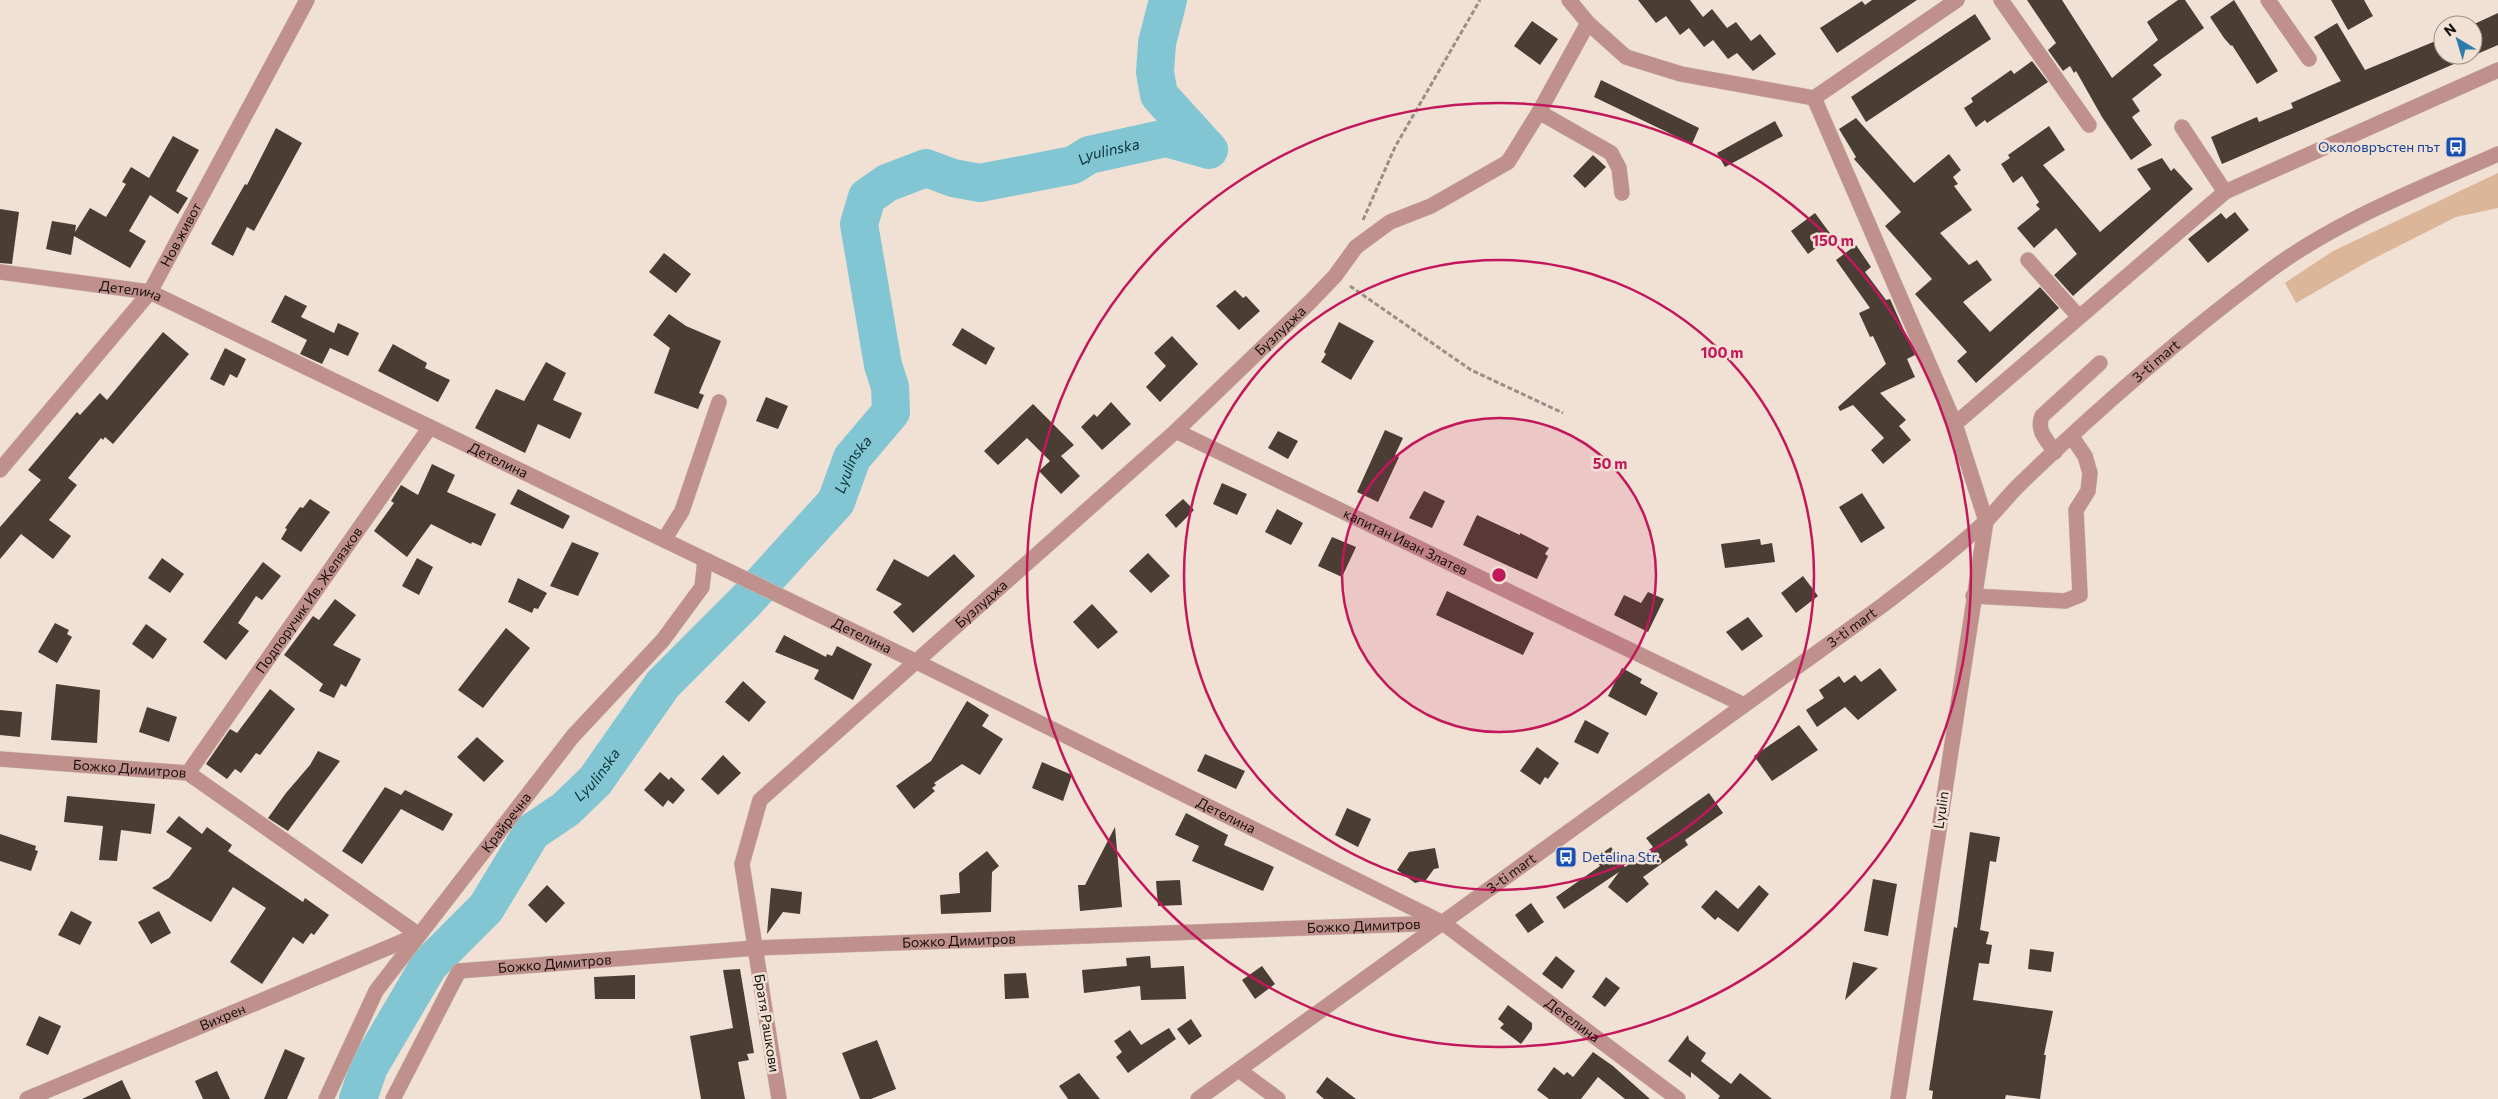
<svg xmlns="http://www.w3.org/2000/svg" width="2498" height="1099" viewBox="0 0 2498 1099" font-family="Commissioner,sans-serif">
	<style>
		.green { fill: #dbb698 }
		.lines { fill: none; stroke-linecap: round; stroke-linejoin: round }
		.river { stroke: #82c6d3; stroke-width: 38 }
		.building { fill: #4a3d34 }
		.minor-casing { stroke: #cabcb1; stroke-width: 16 }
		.path { stroke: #9a8e85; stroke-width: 3; stroke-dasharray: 5 2.5; stroke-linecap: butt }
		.minor { stroke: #c0908c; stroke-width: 15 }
		.ring { fill: none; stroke: #c2185b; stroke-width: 2.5 }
		.labels { text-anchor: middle; stroke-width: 5; stroke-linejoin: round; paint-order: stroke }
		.transit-label { font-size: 14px; fill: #164399; stroke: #f1e1d5; text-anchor: end }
		.street-label { font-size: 14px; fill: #17110d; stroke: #f1e1d5 }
		.water-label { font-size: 15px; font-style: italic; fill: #0f3137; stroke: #f1e1d5 }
		.centre { fill: #c2185b; stroke: #f1e1d5; stroke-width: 2.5 }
		.ring-label { font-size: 15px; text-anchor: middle; font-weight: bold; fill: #c2185b; stroke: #f1e1d5; stroke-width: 5; stroke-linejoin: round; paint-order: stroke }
	</style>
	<rect width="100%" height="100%" fill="#f1e1d5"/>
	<!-- green -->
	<polygon class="green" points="2498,173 2498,208 2456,217 2367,262 2296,303 2285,283 2333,251"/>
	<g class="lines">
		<!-- river -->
		<path class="river" id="s1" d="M358 1099 369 1067 429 965 486 908 532 832 566 809 595 781 663 684 745 602 836 502 852 458 891 412 890 387 883 365 859 224 867 197 887 183 926 168 953 178 980 183 1073 165 1089 155 1166 138 1209 150 1159 95 1155 72 1157 43 1168 0"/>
	</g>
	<!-- building -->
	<g class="building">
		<polygon points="1638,0 1690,0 1703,17 1712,9 1727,28 1736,22 1751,41 1760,34 1776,54 1753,71 1737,53 1728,59 1713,40 1704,47 1689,28 1680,35 1666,16 1656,23"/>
		<polygon points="1872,0 1917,0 1837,53 1820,28 1862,1 1865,5"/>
		<polygon points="2027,0 2062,0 2112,78 2158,40 2147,22 2178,0 2185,0 2204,28 2153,65 2162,75 2132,99 2140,111 2132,117 2152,145 2131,160 2102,117 2076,71 2074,73 2070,66 2063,71 2048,50 2056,43"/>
		<polygon points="2234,0 2278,71 2257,84 2232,45 2231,46 2224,38 2210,17"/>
		<polygon points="2331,0 2364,0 2373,16 2348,30"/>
		<polygon points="2498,13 2498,45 2222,164 2211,137 2257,117 2259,122 2293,108 2291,103 2341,81 2314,37 2337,23 2365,70 2443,38 2443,55 2473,55 2472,25"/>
		<polygon points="1975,14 1991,39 1866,122 1851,97"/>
		<polygon points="1532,21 1558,39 1540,65 1514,46"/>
		<polygon points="2032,61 2048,82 1987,123 1985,120 1976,127 1964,108 1973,102 1971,98 2011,70 2014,74"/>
		<polygon points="1601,80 1699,128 1692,144 1594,97"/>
		<polygon points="1856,118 1914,183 1949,154 1961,170 1953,177 1958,184 1954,186 1972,210 1940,233 1969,265 1977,260 1992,280 1963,302 1990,332 2040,287 2059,308 1976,383 1957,361 1967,352 1915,294 1932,279 1885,226 1901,212 1854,159 1856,157 1839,129"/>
		<polygon points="1775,121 1783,136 1725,167 1717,153"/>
		<polygon points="2049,126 2065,150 2043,165 2100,232 2151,189 2137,169 2162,158 2171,171 2174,168 2193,189 2073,296 2054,275 2077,254 2056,228 2034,248 2017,228 2040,209 2036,205 2039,202 2022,176 2013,183 2001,164 2010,158 2008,155"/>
		<polygon points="276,128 302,143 254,231 247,227 233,256 211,244 245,184 247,185"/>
		<polygon points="173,136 199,150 176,191 188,198 178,214 150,195 129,231 146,241 130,268 74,236 71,255 46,249 52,221 76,225 75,232 90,208 106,217 126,184 122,182 131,167 149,178"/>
		<polygon points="1593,155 1606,167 1585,188 1573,176"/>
		<polygon points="0,209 19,212 12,264 0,263"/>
		<polygon points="2235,212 2249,230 2208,263 2188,239 2221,213 2226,219"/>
		<polygon points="1815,213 1832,236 1808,254 1791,231"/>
		<polygon points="1856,245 1871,267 1865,272 1886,300 1890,299 1915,355 1907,359 1915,377 1880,393 1906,420 1899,426 1911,440 1883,464 1871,450 1884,438 1853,405 1840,411 1838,407 1886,364 1873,336 1870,337 1859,313 1870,308 1836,260"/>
		<polygon points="664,253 691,274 676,293 649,272"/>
		<polygon points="1235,290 1243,298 1246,296 1260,311 1239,330 1216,306"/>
		<polygon points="285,295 307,306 301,317 334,333 338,323 359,333 348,356 330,348 322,364 300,354 307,340 271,322"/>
		<polygon points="669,314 686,326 721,341 699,393 704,395 698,409 654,393 670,348 653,335"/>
		<polygon points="1339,322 1374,341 1351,380 1321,362 1326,354 1324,352"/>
		<polygon points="962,328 995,348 986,365 952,345"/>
		<polygon points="163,332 189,354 113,444 105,437 103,440 101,438 68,478 77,485 49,520 71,536 53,559 21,534 0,559 0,527 41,480 28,470 77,412 80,415 100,393 107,400"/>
		<polygon points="1172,336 1198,364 1160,402 1146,387 1166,366 1154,353"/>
		<polygon points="393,344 427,363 425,368 450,380 438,402 378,371"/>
		<polygon points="225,348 246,359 237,378 230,374 224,386 210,379"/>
		<polygon points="546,362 566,373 553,400 582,413 570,439 538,424 525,453 475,428 496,389 524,401"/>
		<polygon points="766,397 788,406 778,429 756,421"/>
		<polygon points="1111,402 1131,424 1102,450 1081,427 1094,414 1097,417"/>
		<polygon points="1033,404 1074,445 1061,456 1080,476 1061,494 1039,471 1050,461 1027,438 998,465 984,451"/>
		<polygon points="1385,430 1403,438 1395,455 1399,457 1378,502 1357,492"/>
		<polygon points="1278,431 1298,441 1288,459 1268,448"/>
		<polygon points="432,464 455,475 447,492 496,514 481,546 472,542 471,544 431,524 407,557 374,531 394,503 391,501 401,485 418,495"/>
		<polygon points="1222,483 1247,494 1237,515 1213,504"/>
		<polygon points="518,489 570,516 563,529 510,504"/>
		<polygon points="1424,491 1445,501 1432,528 1409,518"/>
		<polygon points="1862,493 1885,528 1861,543 1839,507"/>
		<polygon points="310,499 330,512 301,552 281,539 287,529 285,528 300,507 303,508"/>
		<polygon points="1183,499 1194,510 1176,528 1165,515"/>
		<polygon points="1277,509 1303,523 1291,545 1265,532"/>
		<polygon points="1477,515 1520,535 1520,533 1549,548 1545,554 1548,556 1537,579 1463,545"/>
		<polygon points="1332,537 1356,547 1342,577 1318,566"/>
		<polygon points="1760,539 1761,545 1772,543 1775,562 1725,568 1721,544"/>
		<polygon points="572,542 599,553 578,596 550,586"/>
		<polygon points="1148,553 1170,576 1151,593 1129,571"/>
		<polygon points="954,554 975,576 913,633 893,612 902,604 876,590 894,559 928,577"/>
		<polygon points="162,558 184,574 170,593 148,578"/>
		<polygon points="417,558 433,567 419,595 402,586"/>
		<polygon points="263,562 281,576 262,600 256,596 238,623 249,631 226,660 203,642"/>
		<polygon points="1803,576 1818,596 1796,613 1781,593"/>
		<polygon points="518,578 547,593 538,609 534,608 532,613 508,602"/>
		<polygon points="1447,591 1534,633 1523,655 1436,615"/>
		<polygon points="1648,592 1664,599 1648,632 1614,615 1624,595 1641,603"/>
		<polygon points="335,599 356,615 333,645 361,659 346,687 341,684 334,698 319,691 323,684 284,655 313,616 319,620"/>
		<polygon points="1092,604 1118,632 1098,649 1073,622"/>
		<polygon points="1748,617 1763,636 1742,651 1726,632"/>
		<polygon points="55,623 69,630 67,634 72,637 57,663 38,652"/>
		<polygon points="146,624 167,639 153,659 132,644"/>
		<polygon points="506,628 530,648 483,708 458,690"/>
		<polygon points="784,635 826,657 827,654 832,656 837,646 872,664 853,700 814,679 819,670 775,652"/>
		<polygon points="1622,668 1642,679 1640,683 1658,693 1646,716 1608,696"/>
		<polygon points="1880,668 1897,690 1858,720 1845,707 1817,727 1806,710 1824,698 1819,690 1839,676 1844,683 1855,675 1861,682"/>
		<polygon points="743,681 766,702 749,722 725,702"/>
		<polygon points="56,684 100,690 97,743 51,740"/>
		<polygon points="270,689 295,709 260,755 256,753 241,773 235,769 227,779 206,764 230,729 237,733"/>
		<polygon points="967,701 989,715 982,726 1003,739 980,775 962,764 934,783 936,785 932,788 935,791 914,809 896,786 931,761"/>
		<polygon points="147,707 177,717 169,742 139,732"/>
		<polygon points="0,710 22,712 20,737 0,735"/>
		<polygon points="1585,720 1609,733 1598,754 1574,742"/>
		<polygon points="1799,725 1818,750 1772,781 1754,756"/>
		<polygon points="477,737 504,761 484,782 457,757"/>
		<polygon points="1537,747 1559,763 1548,779 1545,777 1540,785 1520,771"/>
		<polygon points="318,751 340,761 288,831 268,818 286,793 310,765"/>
		<polygon points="1205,754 1245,771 1236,789 1197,771"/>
		<polygon points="723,755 741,773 718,795 701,779"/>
		<polygon points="1042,762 1072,775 1063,801 1032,788"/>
		<polygon points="660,772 669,780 671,777 685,790 673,804 668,800 663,807 644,790"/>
		<polygon points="385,787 401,795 405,790 453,814 443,831 401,809 362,864 342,851"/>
		<polygon points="1709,793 1723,813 1685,840 1688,845 1643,877 1649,884 1627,903 1608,887 1619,872 1564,909 1556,897 1600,866 1595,858 1611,847 1625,867 1653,847 1646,838"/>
		<polygon points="67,796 155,804 151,834 121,830 117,861 99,860 103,826 64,822"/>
		<polygon points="1347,808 1371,819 1358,847 1335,835"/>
		<polygon points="1186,813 1228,835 1224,845 1274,867 1263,891 1192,861 1199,846 1175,835"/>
		<polygon points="179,816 202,834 207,827 232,845 228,851 303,902 305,898 329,915 314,935 311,933 303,944 293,937 262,984 230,962 266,908 233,887 211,922 152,888 169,878 192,848 166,832"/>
		<polygon points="1115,827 1122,907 1080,911 1078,885 1085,885"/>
		<polygon points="1970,832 2000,837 1996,862 1990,861 1980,930 1989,932 1986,944 1992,945 1989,964 1979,963 1973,1000 2053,1011 2044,1055 2046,1055 2040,1099 2006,1095 2005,1099 1932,1099 1933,1091 1929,1090 1954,927 1957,928"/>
		<polygon points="0,834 36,846 35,850 38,851 31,871 0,861"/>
		<polygon points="1435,848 1439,868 1434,869 1426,880 1415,883 1397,870 1409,852"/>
		<polygon points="987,851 999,866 992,872 991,912 941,914 940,895 960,893 959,873"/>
		<polygon points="1873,879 1897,884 1888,936 1864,931"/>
		<polygon points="1180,880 1182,905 1158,906 1156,881"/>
		<polygon points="547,885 565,903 546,923 528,905"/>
		<polygon points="1759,885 1769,894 1738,932 1718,917 1715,920 1701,907 1716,890 1738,909"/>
		<polygon points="771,888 802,892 800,914 783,912 767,934"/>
		<polygon points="1531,903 1544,922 1528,933 1515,915"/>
		<polygon points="71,911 92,922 80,945 58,935"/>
		<polygon points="159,911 171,933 151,944 138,922"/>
		<polygon points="2030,949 2054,952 2051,972 2028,969"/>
		<polygon points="1150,956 1151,968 1184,966 1186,999 1141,1000 1140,986 1084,993 1082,970 1127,966 1126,958"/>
		<polygon points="1556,956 1575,971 1562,989 1542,974"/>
		<polygon points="1853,962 1878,968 1845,1000"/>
		<polygon points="1262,966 1275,984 1255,999 1242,980"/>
		<polygon points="740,969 754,1053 747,1054 749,1060 738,1062 745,1099 701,1099 690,1036 733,1028 723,970"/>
		<polygon points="1026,973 1029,998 1005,999 1004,974"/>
		<polygon points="635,975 635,999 595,999 594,977"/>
		<polygon points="1606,977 1620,988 1605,1007 1592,997"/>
		<polygon points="1508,1005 1532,1023 1532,1029 1521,1044 1500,1028 1504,1024 1498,1019"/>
		<polygon points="39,1016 61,1026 48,1055 26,1045"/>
		<polygon points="1191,1019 1202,1036 1189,1045 1177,1029"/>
		<polygon points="1169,1028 1176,1039 1128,1073 1116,1057 1122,1052 1114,1041 1130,1030 1141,1045"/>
		<polygon points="1688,1035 1689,1040 1706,1053 1701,1061 1731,1084 1740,1073 1772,1099 1718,1099 1720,1096 1691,1072 1691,1078 1668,1061"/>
		<polygon points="877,1040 896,1089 871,1099 860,1099 842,1053"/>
		<polygon points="285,1049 305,1058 287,1099 264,1099"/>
		<polygon points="1593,1052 1613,1066 1650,1099 1625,1099 1598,1077 1581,1099 1549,1099 1537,1090 1554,1067 1564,1075 1567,1072 1573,1077"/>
		<polygon points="217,1071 230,1099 203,1099 195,1081"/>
		<polygon points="1079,1073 1100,1099 1068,1099 1059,1086"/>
		<polygon points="1327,1077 1356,1099 1324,1099 1316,1092"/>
		<polygon points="122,1080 131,1099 82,1099"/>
	</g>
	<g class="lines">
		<!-- minor casing -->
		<g class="minor-casing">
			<g id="minor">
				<polyline points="1569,0 1588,23 1626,57 1681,74 1814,98 1957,0"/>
				<polyline points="2001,0 2089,125"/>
				<polyline points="2268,0 2309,59"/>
				<polyline points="1814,98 1955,424 1986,521 1898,1099"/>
				<polyline points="1539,112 1611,153 1619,168 1622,193"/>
				<polyline points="2182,127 2225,192"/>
				<polyline points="2028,260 2079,317"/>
				<path id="s2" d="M0 272 150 292 917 662 1443 923 1678 1099"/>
				<polyline points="1955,424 2225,192 2498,70"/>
				<path id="s3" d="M1176 431 1744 705"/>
				<path d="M2055 452C2047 440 2036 431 2042 416L2100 363"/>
				<path id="s4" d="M0 470 150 292 307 0"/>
				<polyline points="664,540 682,511 719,402"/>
				<polyline points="1973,596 2065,601 2080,595 2076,510 2088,491 2090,473 2085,456 2072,437"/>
				<path id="s5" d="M0 759 188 773 419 935"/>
				<path id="s6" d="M188 773 430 427"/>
				<polyline points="1239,1070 1278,1099"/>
				<path id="s7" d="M27 1099 418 935"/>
				<path id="s8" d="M326 1099 376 991 573 736 663 640 702 587 705 560"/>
				<path id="s9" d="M393 1099 459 971 756 948 1441 923"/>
				<path id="s10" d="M779 1099 742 864 760 800 1176 431 1310 302 1335 276 1356 247 1390 222 1431 206 1508 162 1539 112 1588 23"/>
				<path id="s11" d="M1198 1099 1883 605C1918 578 1953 552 1985 522 1997 510 2007 497 2019 485 2094 412 2181 337 2265 274 2335 221 2419 189 2498 154"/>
			</g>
		</g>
		<!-- path -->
		<g class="path">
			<polyline points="1363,220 1395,147 1480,0"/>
			<polyline points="1350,286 1471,370 1563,413"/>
		</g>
		<!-- minor -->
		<use href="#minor" class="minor"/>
	</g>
	<!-- distance rings -->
	<circle cx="1499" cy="575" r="157" fill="#c2185b" fill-opacity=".12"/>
	<g class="ring">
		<circle cx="1499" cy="575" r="157"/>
		<circle cx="1499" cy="575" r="315"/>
		<circle cx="1499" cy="575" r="472"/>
	</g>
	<!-- icons -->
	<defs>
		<g id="bus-square" transform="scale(1.125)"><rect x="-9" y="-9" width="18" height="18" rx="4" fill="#1a4fb4" stroke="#f1e1d5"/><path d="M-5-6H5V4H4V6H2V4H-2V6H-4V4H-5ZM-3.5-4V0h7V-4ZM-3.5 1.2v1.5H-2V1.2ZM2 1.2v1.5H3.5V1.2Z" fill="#fff"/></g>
	</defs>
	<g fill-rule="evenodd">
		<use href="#bus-square" x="2456" y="147"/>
		<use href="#bus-square" x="1566" y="857"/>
	</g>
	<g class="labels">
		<!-- transit labels -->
		<g class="transit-label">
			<text x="2440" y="152">Околовръстен път</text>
			<text x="1582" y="862" text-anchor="start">Detelina Str.</text>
		</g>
		<!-- street labels -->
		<g class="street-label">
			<text dy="5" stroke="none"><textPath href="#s4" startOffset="298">Нов живот</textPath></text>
			<text dy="5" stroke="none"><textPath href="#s2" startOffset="132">Детелина</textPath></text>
			<text dy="5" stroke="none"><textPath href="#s10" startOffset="1005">Бузлуджа</textPath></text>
			<text dy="5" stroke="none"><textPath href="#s11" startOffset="1211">3-ti mart</textPath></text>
			<text dy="5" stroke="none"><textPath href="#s2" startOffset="538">Детелина</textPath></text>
			<text dy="5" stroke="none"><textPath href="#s3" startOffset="255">капитан Иван Златев</textPath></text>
			<text dy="5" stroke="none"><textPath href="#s6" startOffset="211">Подпоручик Ив. Желязков</textPath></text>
			<text dy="5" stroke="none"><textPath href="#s10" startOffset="600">Бузлуджа</textPath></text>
			<text dy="5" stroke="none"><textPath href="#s11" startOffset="806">3-ti mart</textPath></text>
			<text dy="5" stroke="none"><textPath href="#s2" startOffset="942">Детелина</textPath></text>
			<text dy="5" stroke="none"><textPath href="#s5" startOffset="130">Божко Димитров</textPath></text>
			<text transform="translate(1941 810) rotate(-82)" y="5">Lyulin</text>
			<text dy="5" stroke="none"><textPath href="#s2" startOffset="1348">Детелина</textPath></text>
			<text dy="5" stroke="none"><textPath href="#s8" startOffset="332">Крайречна</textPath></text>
			<text dy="5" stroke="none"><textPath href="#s11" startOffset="386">3-ti mart</textPath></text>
			<text dy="5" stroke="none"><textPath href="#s9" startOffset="1050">Божко Димитров</textPath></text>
			<text dy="5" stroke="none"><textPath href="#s9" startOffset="645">Божко Димитров</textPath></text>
			<text dy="5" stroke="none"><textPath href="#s9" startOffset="240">Божко Димитров</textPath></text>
			<text dy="5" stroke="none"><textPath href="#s7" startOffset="212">Вихрен</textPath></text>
			<text dy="5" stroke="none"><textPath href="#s2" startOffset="1752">Детелина</textPath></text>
			<text transform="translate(767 1023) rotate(81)" y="5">Братя Рашкови</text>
		</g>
		<!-- water labels -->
		<g class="water-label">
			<text dy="5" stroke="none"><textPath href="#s1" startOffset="1355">Lyulinska</textPath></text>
			<text dy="5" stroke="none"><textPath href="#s1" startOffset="814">Lyulinska</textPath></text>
			<text dy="5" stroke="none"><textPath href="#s1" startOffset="409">Lyulinska</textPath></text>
		</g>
	</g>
	<circle cx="1499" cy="575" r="8" class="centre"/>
	<g class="ring-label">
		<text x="1833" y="246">150 m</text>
		<text x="1722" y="358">100 m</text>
		<text x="1610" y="469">50 m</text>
	</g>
	<!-- north arrow -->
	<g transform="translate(2458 40) rotate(322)"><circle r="24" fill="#f1e1d5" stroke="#9a8e85"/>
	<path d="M0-4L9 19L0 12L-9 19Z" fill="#2b7bad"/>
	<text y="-8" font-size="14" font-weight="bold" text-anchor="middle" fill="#17110d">N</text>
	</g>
</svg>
